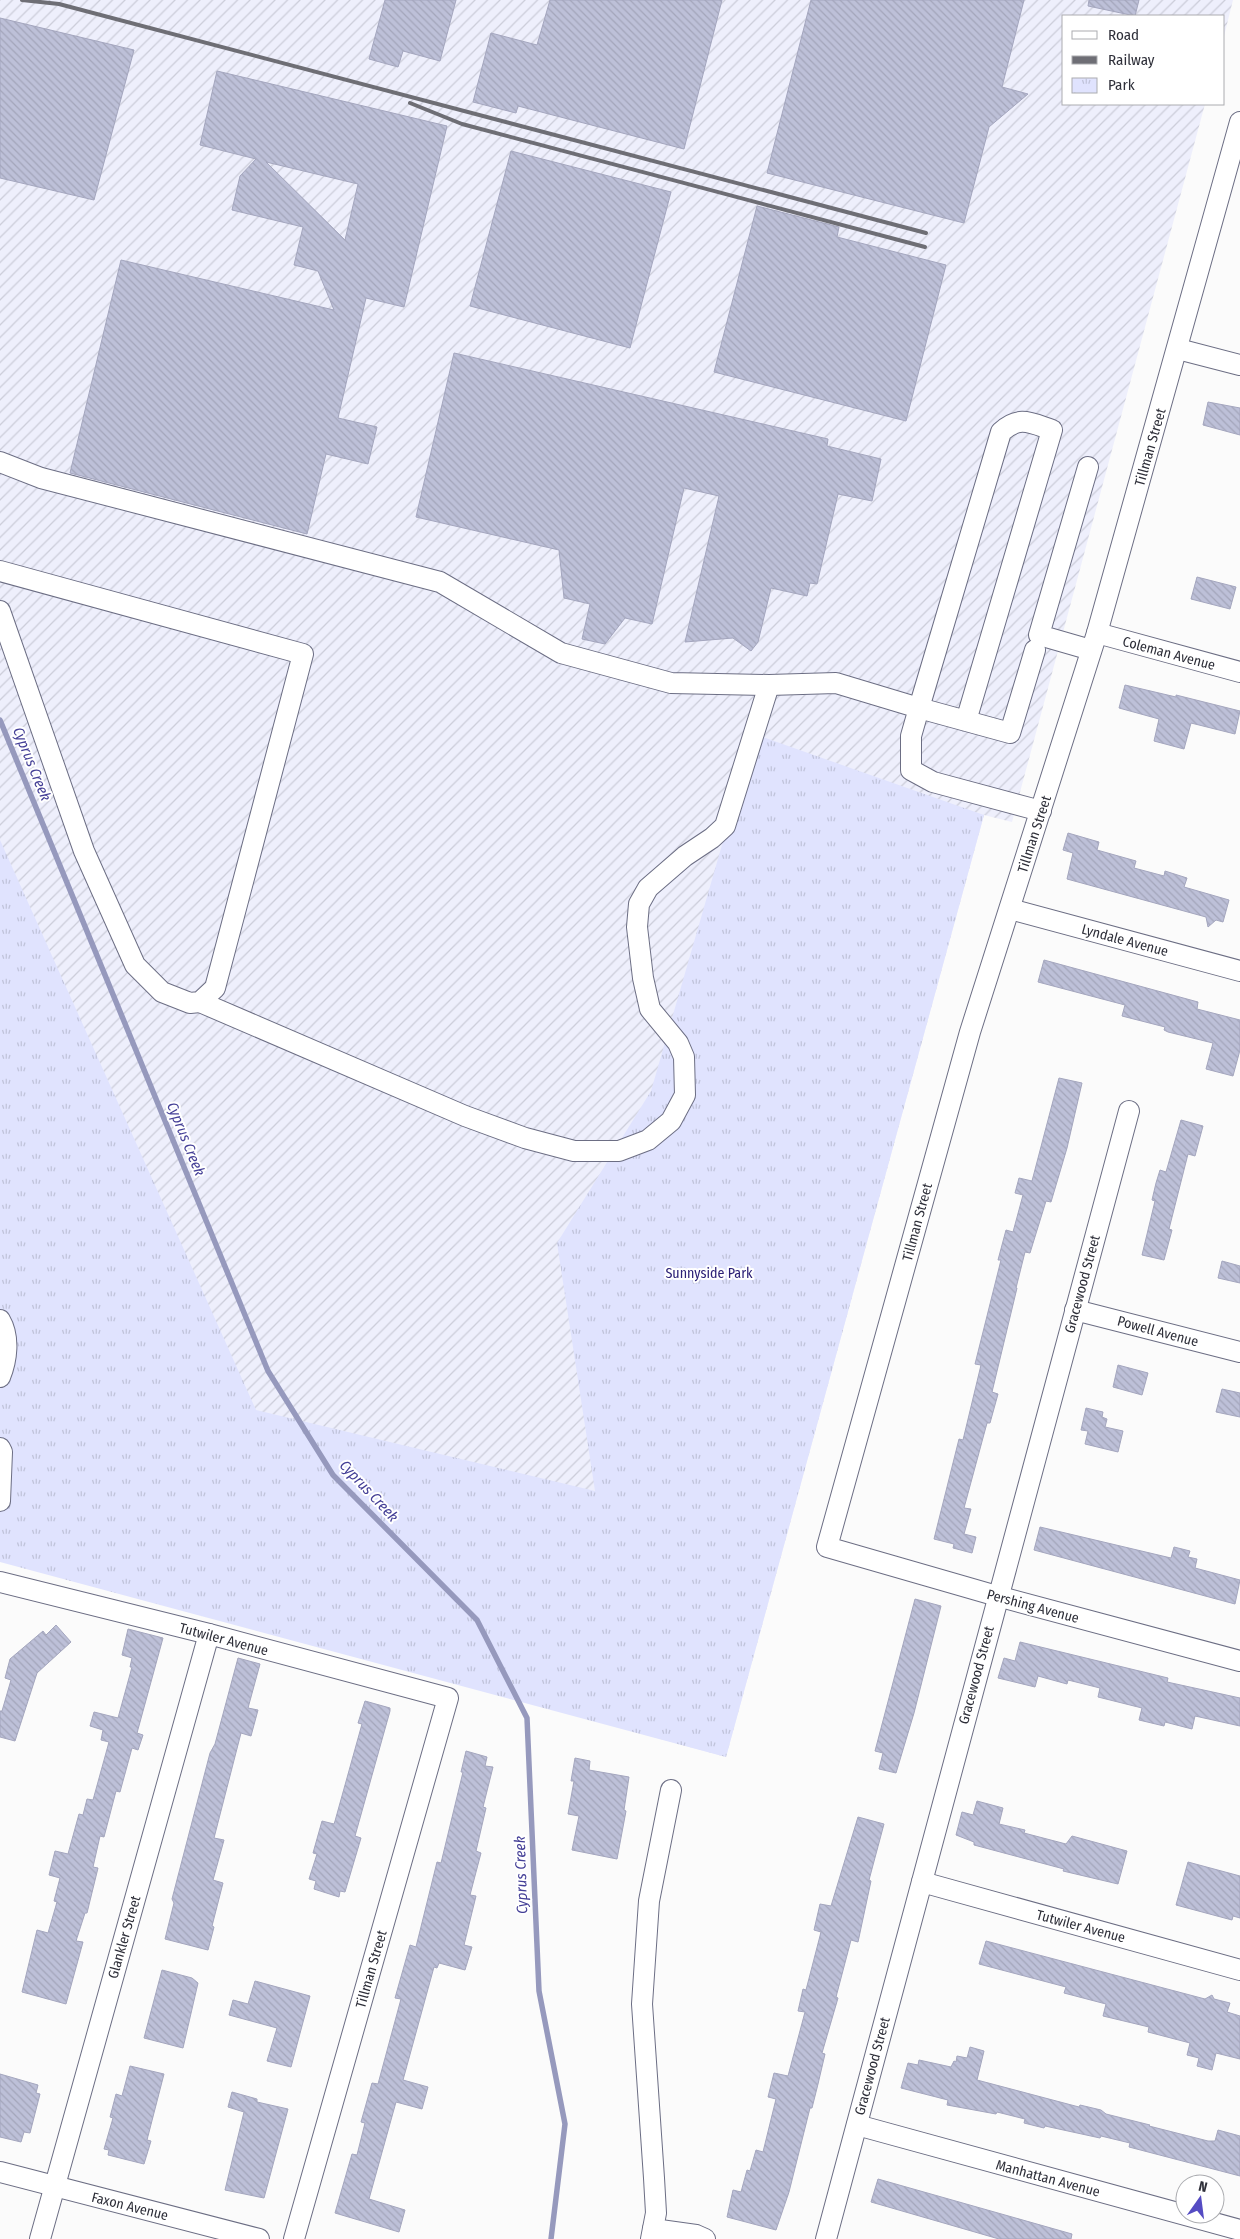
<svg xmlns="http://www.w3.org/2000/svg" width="1240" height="2239" viewBox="0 0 1240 2239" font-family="'Fira Sans Condensed',sans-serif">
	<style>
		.industrial { fill: url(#industrial-furrows) }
		.park { fill: url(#park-tufts) }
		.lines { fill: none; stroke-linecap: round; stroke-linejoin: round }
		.stream { stroke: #9699bd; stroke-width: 5.5 }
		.building { fill: url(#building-back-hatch); stroke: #a4a6be; fill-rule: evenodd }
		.minor-casing { stroke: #6c6e84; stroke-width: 22 }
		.minor { stroke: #fff; stroke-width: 20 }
		.rail { stroke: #6e6e75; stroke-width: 4 }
		.labels { text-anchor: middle; stroke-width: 4; stroke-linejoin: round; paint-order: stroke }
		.street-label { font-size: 14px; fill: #2e2f39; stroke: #fff }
		.park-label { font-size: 14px; fill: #2b2076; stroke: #fff }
		.water-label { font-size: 15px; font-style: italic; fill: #433e96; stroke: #fff }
	</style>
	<defs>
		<pattern id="industrial-furrows" width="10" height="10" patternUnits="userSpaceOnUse" patternTransform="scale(1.25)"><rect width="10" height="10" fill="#eeeffc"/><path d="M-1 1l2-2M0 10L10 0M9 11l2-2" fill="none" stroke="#cccdd9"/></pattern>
		<pattern id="park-tufts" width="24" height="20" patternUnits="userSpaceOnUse" patternTransform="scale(1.25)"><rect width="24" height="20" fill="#e0e3fe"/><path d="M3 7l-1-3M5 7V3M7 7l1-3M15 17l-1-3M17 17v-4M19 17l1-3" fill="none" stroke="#c0c3da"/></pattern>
		<pattern id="building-back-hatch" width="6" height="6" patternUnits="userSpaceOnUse" patternTransform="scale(1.25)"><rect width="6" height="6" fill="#bdc0d8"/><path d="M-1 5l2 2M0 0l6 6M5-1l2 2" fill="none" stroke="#a3a5ba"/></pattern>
	</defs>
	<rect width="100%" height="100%" fill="#fbfbfb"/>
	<!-- industrial -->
	<polygon class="industrial" points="0,0 1233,0 1224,36 1224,16 1064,16 1064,104 1205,104 1012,822 984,815 726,1757 0,1556"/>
	<!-- park -->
	<polygon class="park" points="754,734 984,815 726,1757 0,1562 0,840 256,1410 595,1491 557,1243 651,1091"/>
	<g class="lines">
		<!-- stream -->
		<polyline class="stream" points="0,720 268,1371 333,1475 477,1620 527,1718 539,1991 565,2124 551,2239"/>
	</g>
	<!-- building -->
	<g class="building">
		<polygon points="385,0 456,0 440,61 403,51 398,67 369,59"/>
		<polygon points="550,0 722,0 684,149 518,106 516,113 473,102 491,33 537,45"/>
		<polygon points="811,0 1024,0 1002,87 1028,94 989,127 964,223 767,173"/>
		<polygon points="1089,0 1139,0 1135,16 1088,6"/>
		<polygon points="0,18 134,50 94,200 0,178"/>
		<path d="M217 71 447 126 404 307 366 298 338 418 377 427 368 464 326 454 307 534 70 473 121 260 334 310 318 271 294 265 303 227 232 210 240 176 256 159 200 145ZM266 162 358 184 345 240Z"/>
		<polygon points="511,151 671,192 630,348 470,306"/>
		<polygon points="757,206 839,227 837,237 946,265 906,421 714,372"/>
		<polygon points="454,353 828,439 827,446 881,459 872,501 838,494 817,584 810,583 807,596 771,588 758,642 751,651 733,638 685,642 719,496 684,488 652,624 625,618 605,644 582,639 590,604 564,598 559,550 416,517"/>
		<polygon points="1208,402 1240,408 1240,435 1203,425"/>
		<polygon points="1197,577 1236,587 1230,609 1191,599"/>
		<polygon points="1125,685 1176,697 1176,695 1240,711 1235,734 1191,723 1184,749 1154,741 1159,719 1119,708"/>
		<polygon points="1068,833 1099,842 1097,850 1136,861 1134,868 1164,876 1165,871 1187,878 1184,887 1229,900 1223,922 1216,920 1208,927 1206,917 1067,879 1073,853 1063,850"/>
		<polygon points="1044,960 1198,1002 1197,1009 1240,1020 1240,1050 1233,1076 1206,1069 1213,1043 1168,1032 1164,1030 1165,1027 1122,1016 1125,1005 1038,982"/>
		<polygon points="1059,1078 1082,1083 1067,1148 1051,1202 1046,1201 1030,1253 1025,1252 1016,1288 1017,1288 992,1392 998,1394 990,1423 987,1423 964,1508 971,1509 964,1534 976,1537 972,1553 953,1548 954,1544 934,1539 959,1439 963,1440 981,1365 975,1364 1001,1260 998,1260 1006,1230 1013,1232 1023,1195 1015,1193 1019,1178 1032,1181"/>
		<polygon points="1181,1120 1203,1126 1195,1156 1188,1154 1169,1229 1172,1230 1164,1260 1142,1255 1155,1201 1152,1200 1156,1183 1160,1170 1166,1172"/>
		<polygon points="1222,1261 1240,1266 1240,1283 1218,1278"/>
		<polygon points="1118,1365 1148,1373 1142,1395 1113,1387"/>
		<polygon points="1222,1389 1240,1393 1240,1417 1216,1412"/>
		<polygon points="1086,1408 1103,1412 1102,1417 1107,1419 1105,1427 1123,1431 1118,1452 1085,1444 1088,1431 1081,1430"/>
		<polygon points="1040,1527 1171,1558 1174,1547 1190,1551 1188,1557 1197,1559 1195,1568 1240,1580 1235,1604 1034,1550"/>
		<polygon points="915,1599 941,1606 914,1713 896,1773 879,1769 883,1753 875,1751"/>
		<polygon points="56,1625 71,1642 37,1673 15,1741 0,1737 0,1711 2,1711 11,1680 5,1678 10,1659 43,1631 46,1635"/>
		<polygon points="128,1629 163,1638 137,1733 143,1735 138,1750 132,1748 120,1792 116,1791 104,1837 100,1836 93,1867 98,1868 87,1913 85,1913 76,1941 83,1942 66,2004 22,1992 37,1930 48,1933 57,1902 54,1901 60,1878 49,1875 55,1851 68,1854 79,1814 83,1815 87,1799 93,1800 109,1742 101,1740 103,1730 90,1726 94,1712 118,1718 132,1667 130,1667 132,1658 122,1655"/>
		<polygon points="1020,1642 1168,1678 1167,1682 1240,1698 1240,1726 1195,1716 1192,1729 1165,1722 1164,1726 1139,1720 1142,1708 1098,1697 1100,1688 1068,1680 1067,1684 1038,1676 1035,1687 998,1678 1004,1658 1015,1661"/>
		<polygon points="238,1658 260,1664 248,1708 258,1710 251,1736 241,1733 214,1838 224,1840 213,1880 223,1883 212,1926 214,1927 208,1950 165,1939 174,1903 172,1899 210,1753 215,1744"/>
		<polygon points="365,1701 390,1708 390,1711 355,1836 361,1838 345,1892 340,1891 339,1897 314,1889 316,1881 309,1879 317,1854 313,1853 322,1821 334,1824 335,1821 362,1724 358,1723"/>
		<polygon points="466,1751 487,1757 485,1766 493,1767 483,1807 486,1808 476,1851 481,1853 470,1895 476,1896 464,1945 472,1947 465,1970 439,1963 437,1968 434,1967 403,2080 428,2087 422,2109 396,2102 369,2199 405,2210 399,2232 335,2213 352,2154 357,2155 365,2123 361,2122 372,2083 378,2084 401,1999 395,1998 410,1945 416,1947 437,1862 441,1863 463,1772 461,1772"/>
		<polygon points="575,1758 590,1761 589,1770 629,1777 624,1810 626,1811 617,1859 572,1850 579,1816 568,1814 574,1781 571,1781"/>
		<polygon points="977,1801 1003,1808 999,1824 1025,1830 1024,1833 1066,1844 1072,1836 1127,1851 1118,1884 1063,1871 1064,1869 974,1845 974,1842 956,1835 962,1812 973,1815"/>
		<polygon points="858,1817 884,1824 869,1880 871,1881 858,1942 851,1940 836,1997 838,1998 822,2053 825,2054 818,2084 812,2108 810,2108 789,2192 776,2230 727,2217 733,2190 741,2192 747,2170 750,2171 756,2150 763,2152 776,2099 768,2097 774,2073 788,2076 805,2012 798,2011 803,1989 806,1990 821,1932 814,1930 820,1904 831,1906"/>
		<polygon points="1188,1862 1240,1876 1240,1918 1233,1916 1232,1920 1176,1905"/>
		<polygon points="986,1941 1205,1999 1212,1995 1214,1999 1230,2003 1227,2012 1240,2016 1240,2059 1216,2053 1212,2070 1197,2066 1199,2058 1187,2055 1190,2043 1148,2032 1149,2027 1103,2016 1106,2004 1064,1993 1066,1987 979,1964"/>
		<polygon points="162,1970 192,1978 198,1983 183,2048 144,2038"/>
		<polygon points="255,1981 310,1996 291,2067 267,2061 277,2028 229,2015 233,2000 248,2004"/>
		<polygon points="970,2047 984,2051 977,2080 1079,2107 1080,2105 1101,2110 1106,2114 1150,2125 1149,2126 1208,2141 1215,2141 1218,2130 1240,2136 1240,2176 1129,2147 1130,2143 1101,2136 1100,2138 1045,2126 1044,2128 1024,2123 1025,2119 997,2112 996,2114 947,2105 948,2100 901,2088 908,2063 918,2065 919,2060 951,2067 954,2061 956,2062 957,2056 967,2058"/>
		<polygon points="130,2066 164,2074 147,2140 151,2141 144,2164 108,2155 109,2150 104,2149 113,2118 110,2117 116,2094 122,2096"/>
		<polygon points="0,2074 38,2085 36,2093 40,2094 30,2133 24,2132 21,2142 0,2137"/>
		<polygon points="232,2092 257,2099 257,2102 288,2109 264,2198 225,2190 244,2112 228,2107"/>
		<polygon points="878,2179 1072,2234 1071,2239 999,2239 871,2202"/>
	</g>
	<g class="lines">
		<!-- minor casing -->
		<g class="minor-casing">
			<g id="minor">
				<polyline points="1240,122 1097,633 970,1032 827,1547 997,1596 1240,1661"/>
				<polyline points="1178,349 1240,365"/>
				<polyline points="0,462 41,478 440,582 561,653 671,683 769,685 836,683 919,708 911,736 911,770 933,782 1041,811"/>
				<polyline points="1088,467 1039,635 1091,650"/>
				<polyline points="0,571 303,654 215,988 200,1002 190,1003 162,992 135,965 84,851 0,611"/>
				<polyline points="1097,633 1240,672"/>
				<path d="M966 721 1052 430C1031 423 1019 415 1001 432L919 708 1010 733 1035 650"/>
				<polyline points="1010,909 1240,971"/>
				<polyline points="200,1002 465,1116 525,1138 574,1151 619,1151 648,1140 671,1121 685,1095 684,1057 678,1043 650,1009 643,978 637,927 639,904 648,888 685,856 712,838 725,826 769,685"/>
				<polyline points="1075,1310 1240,1352"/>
				<path d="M0 1320C10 1337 7 1360 0 1377"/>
				<polyline points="0,1448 2,1452 0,1501"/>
				<polyline points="0,1582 209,1634 448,1698 294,2239"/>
				<polyline points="922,1882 1240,1970"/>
				<polyline points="857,2125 1240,2230"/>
				<polyline points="0,2172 259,2239"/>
				<polyline points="653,2229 696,2235 705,2239"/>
				<polyline points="40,2239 209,1634"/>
				<polyline points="651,2239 656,2213 654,2178 642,2004 649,1901 671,1790"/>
				<polyline points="826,2239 1129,1111"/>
			</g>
		</g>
		<!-- minor -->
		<use href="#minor" class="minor"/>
		<!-- rail -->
		<g class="rail">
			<polyline points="22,0 59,4 926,233"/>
			<polyline points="410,103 462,124 925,247"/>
		</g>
	</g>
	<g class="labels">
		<!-- street labels -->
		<g class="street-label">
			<text transform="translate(1150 447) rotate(-74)" y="5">Tillman Street</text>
			<text transform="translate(1169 653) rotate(15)" y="5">Coleman Avenue</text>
			<text transform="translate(1034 834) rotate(-72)" y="5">Tillman Street</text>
			<text transform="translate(1125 940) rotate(15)" y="5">Lyndale Avenue</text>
			<text transform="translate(917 1222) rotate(-75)" y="5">Tillman Street</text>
			<text transform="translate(1082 1284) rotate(-75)" y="5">Gracewood Street</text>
			<text transform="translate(1158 1331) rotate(15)" y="5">Powell Avenue</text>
			<text transform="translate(1033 1606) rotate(15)" y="5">Pershing Avenue</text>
			<text transform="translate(224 1639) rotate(15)" y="5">Tutwiler Avenue</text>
			<text transform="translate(976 1675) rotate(-75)" y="5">Gracewood Street</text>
			<text transform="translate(1081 1926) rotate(15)" y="5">Tutwiler Avenue</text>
			<text transform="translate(124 1937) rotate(-74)" y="5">Glankler Street</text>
			<text transform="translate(371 1969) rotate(-74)" y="5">Tillman Street</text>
			<text transform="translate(872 2066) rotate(-75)" y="5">Gracewood Street</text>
			<text transform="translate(1048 2178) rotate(15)" y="5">Manhattan Avenue</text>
			<text transform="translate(130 2206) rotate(14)" y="5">Faxon Avenue</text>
		</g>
		<!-- park labels -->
		<g class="park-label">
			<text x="709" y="1278">Sunnyside Park</text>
		</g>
		<!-- water labels -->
		<g class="water-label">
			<text transform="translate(32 764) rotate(68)" y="5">Cyprus Creek</text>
			<text transform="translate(186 1139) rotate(68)" y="5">Cyprus Creek</text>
			<text transform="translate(369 1491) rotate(47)" y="5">Cyprus Creek</text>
			<text transform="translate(521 1875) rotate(-92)" y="5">Cyprus Creek</text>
		</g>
	</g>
	<!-- legend -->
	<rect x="1062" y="15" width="162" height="90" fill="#ffffff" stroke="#abacb0"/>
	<rect x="1072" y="31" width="25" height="8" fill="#ffffff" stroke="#abacb0"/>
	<text x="1108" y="40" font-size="15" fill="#2e2f39">Road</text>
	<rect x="1072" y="56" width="25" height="8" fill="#6e6e75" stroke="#abacb0"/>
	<text x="1108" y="65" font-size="15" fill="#2e2f39">Railway</text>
	<rect x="1072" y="78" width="25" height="15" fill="url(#park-tufts)" stroke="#abacb0"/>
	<text x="1108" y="90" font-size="15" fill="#2e2f39">Park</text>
	<!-- north arrow -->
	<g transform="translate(1200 2199) rotate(14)"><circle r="24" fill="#ffffff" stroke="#abacb0"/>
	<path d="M0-4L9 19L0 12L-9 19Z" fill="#554cc3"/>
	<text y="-8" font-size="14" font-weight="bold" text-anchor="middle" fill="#2e2f39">N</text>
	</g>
</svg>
